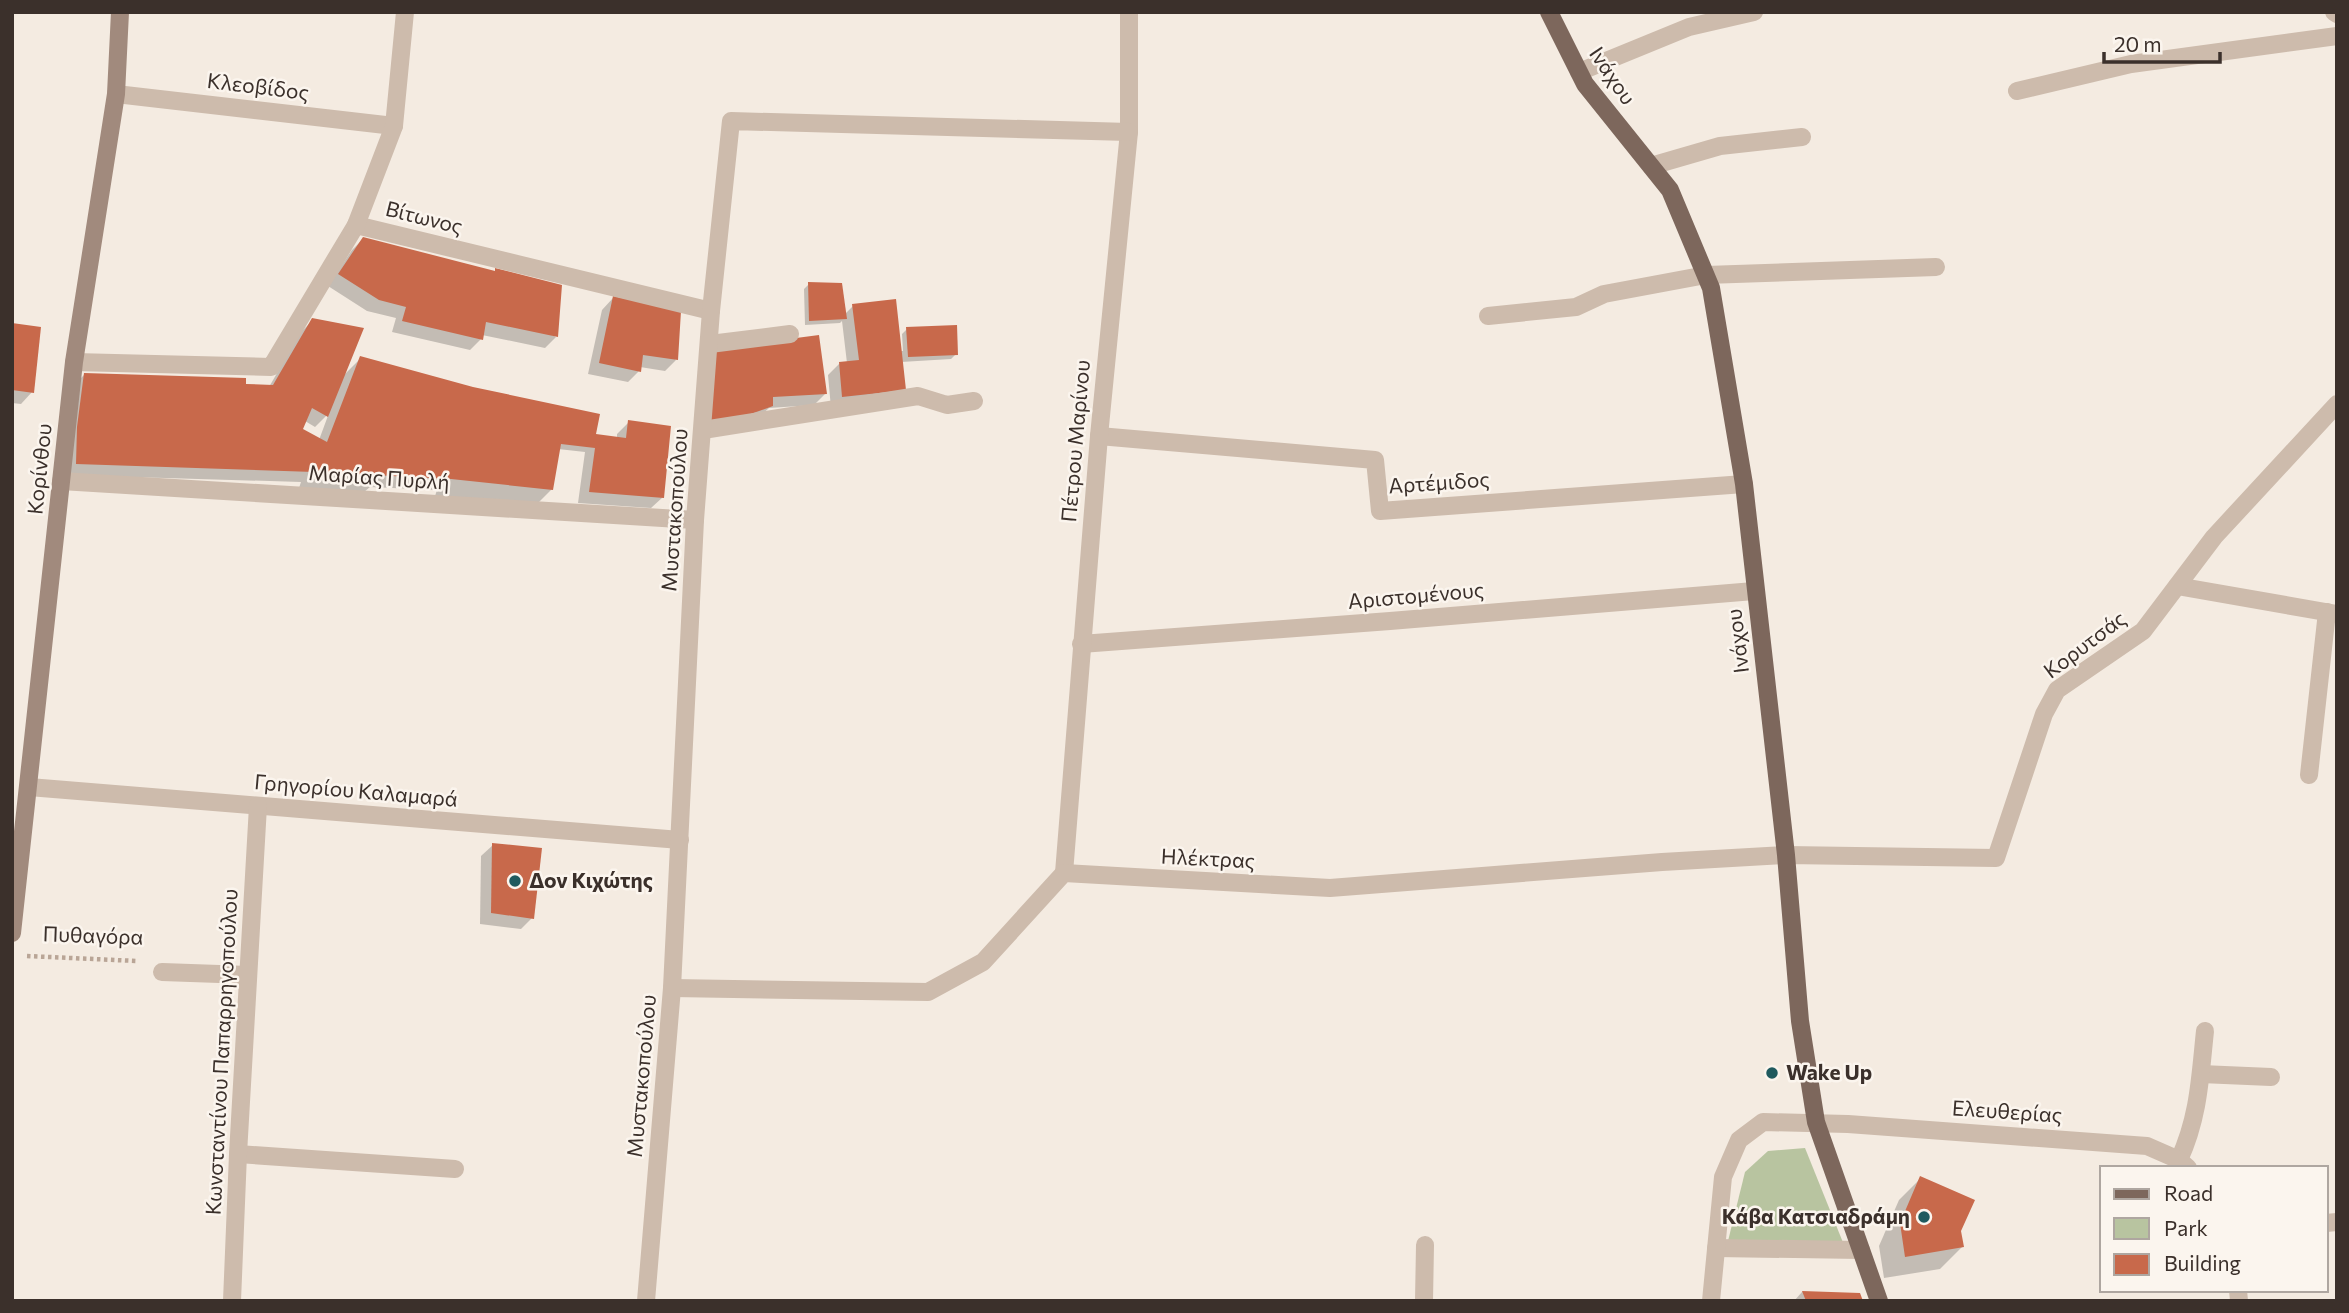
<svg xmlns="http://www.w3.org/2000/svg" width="2349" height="1313" viewBox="0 0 2349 1313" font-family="Commissioner,sans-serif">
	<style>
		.green { fill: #b8c4a0 }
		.shadow { fill: #0003; fill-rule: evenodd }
		.building { fill: #c8694b }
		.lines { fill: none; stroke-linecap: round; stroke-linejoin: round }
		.path { stroke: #b9a596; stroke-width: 4.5; stroke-dasharray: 3.5 3.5; stroke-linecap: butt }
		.service { stroke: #cdbbac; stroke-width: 18 }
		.pedestrian { stroke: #cdbbac; stroke-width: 18 }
		.minor { stroke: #cdbbac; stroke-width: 18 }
		.secondary { stroke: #a18a7d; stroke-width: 18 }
		.primary { stroke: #7d675c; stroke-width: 18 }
		.poi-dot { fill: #1f5a5e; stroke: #fbf5ee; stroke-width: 2.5 }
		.labels { text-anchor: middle; stroke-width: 5; stroke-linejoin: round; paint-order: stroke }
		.street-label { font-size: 21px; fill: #3b302b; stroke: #fbf5ee }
		.poi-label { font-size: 21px; font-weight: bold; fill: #3b302b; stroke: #fbf5ee; text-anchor: start }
	</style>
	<rect width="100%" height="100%" fill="#f4ebe1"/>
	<!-- green -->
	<polygon class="green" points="1805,1148 1844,1245 1728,1241 1745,1172 1768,1151"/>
	<!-- shadow -->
	<g class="shadow">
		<polygon points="363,239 556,337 545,348 482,335 481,339 470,350 392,332 396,318 367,311 328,286 352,250"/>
		<polygon points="809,284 844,315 853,306 900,351 903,351 902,334 907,329 956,354 951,359 901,362 904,390 831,408 828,375 839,364 847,363 842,321 840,323 805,325 804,289"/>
		<polygon points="613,298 676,360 665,371 640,367 639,371 628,382 588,374 602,310"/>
		<path d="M313 320 343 376 361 358 595 436 617 439V434L629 422 663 497 651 508 578 503 585 452 558 449 552 489 535 506 435 496 437 490 370 487 364 492 299 488 301 482 65 475 73 386 84 375 269 387 301 332ZM329 413 319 440 301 430 305 421 315 427Z"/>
		<polygon points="12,325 32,392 21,404 12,403"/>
		<polygon points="711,346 825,394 814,405 769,408 759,417 729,428"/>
		<polygon points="493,845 532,918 521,929 480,924 481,856"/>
		<polygon points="1921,1178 1959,1231 1962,1247 1940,1269 1884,1278 1879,1246 1899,1200"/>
		<polygon points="1802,1292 1858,1294 1861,1301 1794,1301"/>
	</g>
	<!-- building -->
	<g class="building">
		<polygon points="363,237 495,271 495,268 562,285 558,337 486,322 483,340 402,321 406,307 379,300 338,274"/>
		<polygon points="808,282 842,283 847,319 809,321"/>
		<polygon points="613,296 681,311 678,360 643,355 641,372 599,363"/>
		<polygon points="896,299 906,390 842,397 839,362 859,360 852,304"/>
		<polygon points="312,318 364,328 328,417 312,408 303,429 327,442 360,356 473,387 600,414 596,434 626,438 628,420 671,426 664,498 589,492 595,448 561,444 553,490 451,479 314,472 76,464 77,427 84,373 246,378 246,384 273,385"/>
		<polygon points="12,323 41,327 34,393 12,390"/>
		<polygon points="957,325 958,355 908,357 906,327"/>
		<polygon points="819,335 827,394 773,397 773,406 742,417 710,422 714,349"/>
		<polygon points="492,843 542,848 534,919 491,913"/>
		<polygon points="1920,1176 1975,1200 1961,1231 1964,1247 1905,1257 1900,1223"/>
		<polygon points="1802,1291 1860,1293 1863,1301 1806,1301"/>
	</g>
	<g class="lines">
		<!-- path -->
		<polyline class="path" points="27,956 137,961"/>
		<!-- service -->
		<g class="service">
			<polyline points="2017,91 2131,64 2337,36"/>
			<polyline points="1651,166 1720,146 1802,137"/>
			<polyline points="710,344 790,334"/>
		</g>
		<!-- pedestrian -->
		<polyline class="pedestrian" points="1716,1248 1861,1250"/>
		<!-- minor -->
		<g class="minor">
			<polyline points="2334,12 2337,14"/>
			<polyline points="1579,72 1689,27 1754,12"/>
			<polyline points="116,94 394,126"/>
			<polyline points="356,225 711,311"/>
			<polyline points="1488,316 1576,307 1604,294 1706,275 1936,267"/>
			<polyline points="74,362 271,367 356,225 394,126 405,12"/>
			<polyline points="703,430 918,396 947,405 974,401"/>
			<polyline points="1099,436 1375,460 1380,511 1744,484"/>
			<polyline points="61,481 695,520"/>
			<polyline points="2177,586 2337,614"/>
			<polyline points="1081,644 1390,621 1754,591"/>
			<polyline points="2309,775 2327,612"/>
			<polyline points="29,787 680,840"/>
			<polyline points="1064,873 1099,436 1129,132 1129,12"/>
			<polyline points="162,972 248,975"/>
			<polyline points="672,988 928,992 983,962 1064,873 1330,888 1662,862 1786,855 1996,858 2044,714 2057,690 2143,631 2214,537 2337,404"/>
			<polyline points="2201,1074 2271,1077"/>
			<polyline points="238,1154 455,1169"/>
			<path d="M2179 1160C2199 1116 2200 1078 2205 1031"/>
			<polyline points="2326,1223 2337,1222"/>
			<polyline points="2238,1290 2239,1301"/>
			<polyline points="232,1301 238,1154 258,806"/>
			<polyline points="646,1301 672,988 695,520 711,311 731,121 1129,132"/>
			<polyline points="1424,1301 1425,1245"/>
			<polyline points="1711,1301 1723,1177 1739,1140 1763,1122 1848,1124 2147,1146 2179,1160 2188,1168"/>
		</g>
		<!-- secondary -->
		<polyline class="secondary" points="12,933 74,362 116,94 120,12"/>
		<!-- primary -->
		<polyline class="primary" points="1549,12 1585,84 1670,190 1711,288 1744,484 1786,855 1800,1021 1816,1122 1879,1301"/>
	</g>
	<!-- markers -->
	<g class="poi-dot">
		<circle cx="515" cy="881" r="7"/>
		<circle cx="1772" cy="1073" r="7"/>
		<circle cx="1924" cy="1217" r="7"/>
	</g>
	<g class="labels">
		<!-- street labels -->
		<g class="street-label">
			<text transform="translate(1612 76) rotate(56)" y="7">Ινάχου</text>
			<text transform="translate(258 87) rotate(7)" y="7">Κλεοβίδος</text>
			<text transform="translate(424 218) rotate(14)" y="7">Βίτωνος</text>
			<text transform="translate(1076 441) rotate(-85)" y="7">Πέτρου Μαρίνου</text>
			<text transform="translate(40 469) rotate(-84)" y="7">Κορίνθου</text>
			<text transform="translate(379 478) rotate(4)" y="7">Μαρίας Πυρλή</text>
			<text transform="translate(1439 483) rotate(-4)" y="7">Αρτέμιδος</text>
			<text transform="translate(675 510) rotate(-86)" y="7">Μυστακοπούλου</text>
			<text transform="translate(1416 596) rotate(-5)" y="7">Αριστομένους</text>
			<text transform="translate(1738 641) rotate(-97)" y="7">Ινάχου</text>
			<text transform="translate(2085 645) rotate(-37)" y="7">Κορυτσάς</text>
			<text transform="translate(356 791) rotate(5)" y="7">Γρηγορίου Καλαμαρά</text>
			<text transform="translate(1208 859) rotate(3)" y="7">Ηλέκτρας</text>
			<text transform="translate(93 936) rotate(2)" y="7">Πυθαγόρα</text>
			<text transform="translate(222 1052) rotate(-87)" y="7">Κωνσταντίνου Παπαρρηγοπούλου</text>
			<text transform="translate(642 1076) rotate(-85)" y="7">Μυστακοπούλου</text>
			<text transform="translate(2007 1112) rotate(4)" y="7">Ελευθερίας</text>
		</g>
		<!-- poi labels -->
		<g class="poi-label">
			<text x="529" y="888">Δον Κιχώτης</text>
			<text x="1786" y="1080">Wake Up</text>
			<text x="1910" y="1224" text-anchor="end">Κάβα Κατσιαδράμη</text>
		</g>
	</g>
	<!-- border -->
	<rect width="2349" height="1313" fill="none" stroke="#3b302b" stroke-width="28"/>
	<!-- legend -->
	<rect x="2100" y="1166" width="228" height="126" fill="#fbf5ee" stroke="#aea6a0" stroke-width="2"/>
	<rect x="2114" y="1189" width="35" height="10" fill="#7d675c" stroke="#aea6a0" stroke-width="2"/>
	<text x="2164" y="1201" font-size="21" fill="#3b302b">Road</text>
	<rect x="2114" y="1218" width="35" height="21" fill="#b8c4a0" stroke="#aea6a0" stroke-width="2"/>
	<text x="2164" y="1236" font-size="21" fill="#3b302b">Park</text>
	<rect x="2114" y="1254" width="35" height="21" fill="#c8694b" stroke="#aea6a0" stroke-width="2"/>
	<text x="2164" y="1271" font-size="21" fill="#3b302b">Building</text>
	<!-- scale -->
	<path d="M2104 52v10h116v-10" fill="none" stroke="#3b302b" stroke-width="3.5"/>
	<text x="2114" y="52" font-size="21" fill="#3b302b" stroke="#fbf5ee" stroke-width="5" paint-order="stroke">20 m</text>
</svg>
